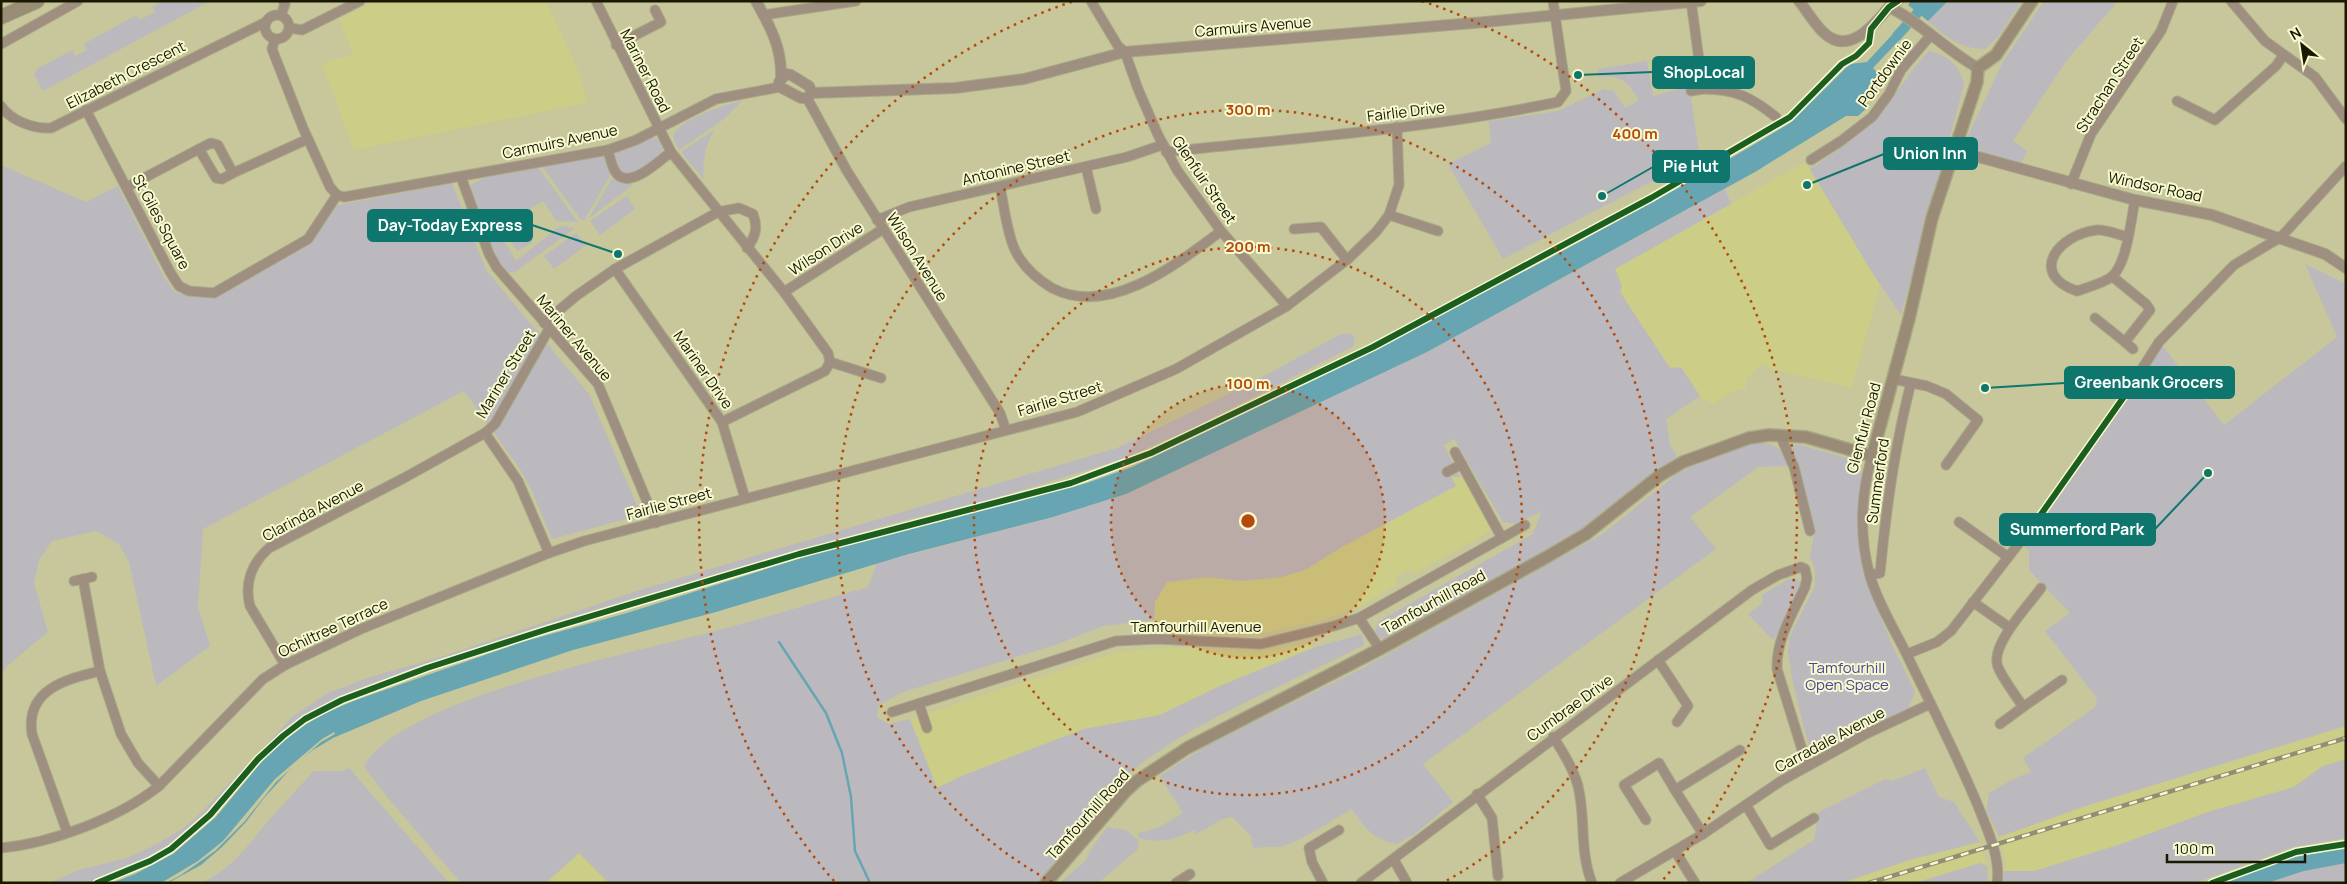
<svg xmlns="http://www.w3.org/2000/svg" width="2347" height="884" viewBox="0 0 2347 884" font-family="Manrope,sans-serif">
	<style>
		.built { fill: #cccd87 }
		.green { fill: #bbb9be; fill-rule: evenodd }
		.water { fill: #68a5b2 }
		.pier { fill: #c7c79b }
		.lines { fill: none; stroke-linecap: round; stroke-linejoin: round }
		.stream { stroke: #68a5b2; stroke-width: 2.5 }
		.canal { stroke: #68a5b2; stroke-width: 10 }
		.minor-casing { stroke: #a8a886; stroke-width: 11 }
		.tertiary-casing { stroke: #a8a886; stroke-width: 12 }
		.secondary-casing { stroke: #a8a886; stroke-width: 14 }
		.primary-casing { stroke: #a8a886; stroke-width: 16 }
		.minor { stroke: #9e8f81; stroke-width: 9 }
		.tertiary { stroke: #9e8f81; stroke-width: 10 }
		.secondary { stroke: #9a8b76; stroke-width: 11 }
		.primary { stroke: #998d76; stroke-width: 14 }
		.rail-casing { stroke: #948d76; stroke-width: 4.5 }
		.rail { stroke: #f7f9d1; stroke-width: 2.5; stroke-dasharray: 8; stroke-linecap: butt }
		.cycleway-casing { stroke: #f7f9d1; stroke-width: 9 }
		.cycleway { stroke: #1b5e20; stroke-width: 6 }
		.ring { fill: none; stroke: #b44909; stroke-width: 2.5; stroke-dasharray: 2.5 5 }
		.labels { text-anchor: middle; stroke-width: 4; stroke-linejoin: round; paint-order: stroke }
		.street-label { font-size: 15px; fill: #1a1900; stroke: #f7f9d1 }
		.park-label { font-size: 15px; fill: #534395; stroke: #f7f9d1 }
		.centre { fill: #b44909; stroke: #f7f9d1; stroke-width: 2.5 }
		.ring-label { font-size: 15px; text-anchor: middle; font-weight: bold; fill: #b44909; stroke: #f7f9d1; stroke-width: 4; stroke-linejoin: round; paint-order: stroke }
		.leader { fill: none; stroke: #0f766e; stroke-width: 2 }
		.callout-dot { fill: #0f766e; stroke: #f7f9d1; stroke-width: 2 }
		.callout { fill: #0f766e; stroke: #0f766e; stroke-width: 2 }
		.callout-label { font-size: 16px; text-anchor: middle; font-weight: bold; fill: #fff }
	</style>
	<rect width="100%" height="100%" fill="#c7c79b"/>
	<!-- built -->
	<g class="built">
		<polygon points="376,1 546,1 580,74 587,103 354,150 322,64 353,54 339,19"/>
		<polygon points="1805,162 1880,284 1852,388 1771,369 1762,364 1746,380 1746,388 1734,391 1713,404 1700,396 1681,367 1670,369 1620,292 1615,269"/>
		<polygon points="2171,366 2186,384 2171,396 2156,378"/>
		<polygon points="1451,477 1460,477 1466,481 1490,526 1487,533 1415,573 1408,570 1397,576 1396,585 1363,605 1320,621 1254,635 1246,632 1238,623 1226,622 1218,629 1158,627 1154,620 1155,602 1167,582 1207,577 1242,581 1307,569 1340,548 1455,486"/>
		<polygon points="1310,643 1313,648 1220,686 1160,715 1084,729 964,775 936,788 910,719 1114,653 1166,647 1259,652"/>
		<polygon points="2346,701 2346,759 2323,766 2294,787 2208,812 2121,844 2034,871 2004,871 2006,863 2004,853 1986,810 1986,799 1989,793 2015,778"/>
		<polygon points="1980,842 1987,866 1980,863 1915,883 1842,883 1909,860"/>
		<polygon points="579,853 609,883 546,883"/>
	</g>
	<!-- green -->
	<g class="green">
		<polygon points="162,1 210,1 43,91 34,75 37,69 72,50 75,56 87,50 84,44 136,15 139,20 155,12 152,7"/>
		<path d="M1948 1H2022L1998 37 1985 49C1960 49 1946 37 1928 21Z"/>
		<polygon points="2044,1 2118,1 2067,60 2013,141 2027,151 2021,164 1985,154 1966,140 2003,62"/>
		<path d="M1929 51C1947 55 1961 66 1964 85L1901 315 1873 274 1810 169C1834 153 1859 137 1879 114 1897 94 1910 70 1929 51Z"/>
		<path d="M1647 61 1653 96 1689 86 1701 163 1667 181 1662 176 1503 259 1448 164 1491 143 1489 121 1558 111 1604 89 1614 91 1625 108 1639 100C1627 81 1622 75 1599 77L1598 69Z"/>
		<path d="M743 100 724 119 679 150 673 137C677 119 726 105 743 100Z"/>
		<path d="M714 130C705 147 702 162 704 180L681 152Z"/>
		<path d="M650 138C657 138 660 139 664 145L662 154 635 175 630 176 621 172 615 155 620 150Z"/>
		<polygon points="606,153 613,171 584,220 581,220 542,166"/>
		<polygon points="1,165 86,202 118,186 164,277 175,292 189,296 211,298 311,241 334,206 452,183 486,270 589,394 641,515 552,539 532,491 520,469 464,391 203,529 198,607 210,646 156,686 129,562 119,544 96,531 52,541 39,560 34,583 48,632 7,666 1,676"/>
		<polygon points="538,167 578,222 557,221 543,201 498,230 516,261 560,226 575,228 515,272 506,272 492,249 470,189 471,185 485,177"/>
		<polygon points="614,176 633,185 588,219"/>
		<path d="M1725 189 1731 204 1615 269 1622 286 1620 292 1670 368 1681 367 1700 396 1666 419 1670 445 1677 457 1655 471 1582 531 1393 637 1380 639 1375 631 1379 621 1533 534 1542 511 1517 524 1503 522 1454 439 1444 445 1460 477H1451L1456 486 1340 548 1307 569 1282 577 1242 581 1207 577 1167 582 1155 602 1154 620 1103 626 1058 644 903 692 879 705 877 717 888 724 910 719 937 788 964 775 1084 729 1160 715 1220 686 1313 648 1362 634 1364 645C1277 690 1183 723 1110 789 1080 816 1064 854 1038 883H609L579 853 546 883H461L387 797 364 766C400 698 646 650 723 629 771 616 819 601 868 587L877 563 1053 517 1126 494 1427 352Z"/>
		<polygon points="627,196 635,209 600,235 590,221"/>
		<polygon points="519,218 533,242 517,251 503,228"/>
		<polygon points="576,233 586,245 554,269 544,256"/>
		<path d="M2305 264 2346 284V726L2086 806 1999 837 1986 810 1989 793 2015 778 2031 772 2023 758 2094 708 2097 702 2095 696 2045 631 2070 613 2029 570V550L2020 544 2162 345 2224 425 2337 337ZM2171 366 2186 384 2171 396 2156 378Z"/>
		<polygon points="1350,333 1354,336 1354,346 1191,429 1123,459 982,502 901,521 629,600 517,634 373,684 314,710 282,733 199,821 170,847 117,872 88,883 49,883 79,870 127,858 155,845 182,829 202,812 293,716 328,693 370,677 447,655 640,590 1117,448 1253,382 1341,334"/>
		<path d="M1756 442C1776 443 1781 449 1791 466L1758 467 1690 517 1716 549 1423 764 1453 802 1414 835 1397 844C1373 839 1365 829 1352 809 1330 821 1308 837 1286 845 1276 849 1265 845 1255 849L1251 843 1252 837 1232 817 1223 819 1196 834 1194 830C1177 839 1156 845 1138 837V833L1158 828 1183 813 1160 776 1207 745 1361 669 1604 533 1678 473 1728 448Z"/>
		<path d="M1789 445H1800L1854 460 1864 476C1844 552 1883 625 1915 692L1908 709 1823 750 1808 743 1794 688 1788 654 1789 638 1815 586V569L1810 557 1814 533 1805 493Z"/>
		<polygon points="1795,578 1800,581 1802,585 1783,627 1773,640 1748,614 1762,604 1762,595 1787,580"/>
		<polygon points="2346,759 2346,838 2293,847 2195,883 2002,883 2004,871 2034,871 2121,844 2208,812 2294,787 2323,766"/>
		<path d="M349 768 449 883H201C231 870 249 844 269 820 284 803 299 787 314 771H341Z"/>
		<polygon points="1925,768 1939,797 1954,802 1980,842 1909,860 1842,883 1746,883 1814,840 1819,812 1885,779 1892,781"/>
		<polygon points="1107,827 1126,830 1139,841 1137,850 1098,883 1060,883 1085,861 1092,848"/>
		<polygon points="1980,863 1987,866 1988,883 1915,883"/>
		<polygon points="2346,863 2346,883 2267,883 2304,871"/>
	</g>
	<!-- water -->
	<g class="water">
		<polygon points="1911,1 1948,1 1928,21 1908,5"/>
		<polygon points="1902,24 1909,30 1873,68 1879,74 1869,85 1867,108 1858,116 1846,116 1755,172 1427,352 1126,494 1053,517 909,554 716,612 573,650 421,701 333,738 313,750 295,764 264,798 246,822 222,847 201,865 168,883 112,883 135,874 173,854 216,817 258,766 277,746 305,725 327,712 356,700 522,642 627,613 839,546 1087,483 1132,467 1212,429 1385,344 1550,258 1711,170 1790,123 1850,64 1867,62"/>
		<polygon points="2346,848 2346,863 2304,871 2267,883 2222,883 2289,858"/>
	</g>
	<!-- pier -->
	<polygon class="pier" points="334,732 335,734 321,742 276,782 244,822 215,851 181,875 166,883 161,883 198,861 223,841 275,779 322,739"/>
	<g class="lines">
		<!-- stream -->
		<polyline class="stream" points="779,642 826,713 842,753 851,797 855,851 870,883"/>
		<!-- canal -->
		<polyline class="canal" points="1897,36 1928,1"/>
		<!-- minor casing -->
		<g class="minor-casing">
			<g id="minor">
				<polyline points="596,1 671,152 784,292 828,353 830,362 825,371 722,422"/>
				<polyline points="1091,1 1118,46 1125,52 1138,89 1158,135 1177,170 1221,231 1287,306"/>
				<polyline points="1691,1 1703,89 1691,91"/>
				<polyline points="2231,1 2265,41 2315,77 2346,119"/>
				<polyline points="1889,7 1898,1"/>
				<circle cx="277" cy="27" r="12"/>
				<polyline points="281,15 285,4 283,1"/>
				<polyline points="763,15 856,1"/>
				<polyline points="290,28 302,30 360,1"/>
				<polyline points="275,39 272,49 303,128 330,187 337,195"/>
				<polyline points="1,44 78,1"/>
				<polyline points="616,45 661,22 655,10"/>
				<path d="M1703 89C1735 89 1751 97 1776 117"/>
				<polyline points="807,98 847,171 1000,413 1006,430"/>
				<polyline points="2177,101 2215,120 2276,66 2283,56"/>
				<path d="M1 106C11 121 34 129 51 128L266 22"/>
				<polyline points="86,110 170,272 179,286 189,291 214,293 308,239 337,195"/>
				<polygon points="211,143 218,145 233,173 222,179 216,178 199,149"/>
				<path d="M608 150C610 157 612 170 618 175 632 188 660 160 671 152"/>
				<path d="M1166 152C1297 138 1429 129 1558 102L1566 91 1553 1"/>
				<polyline points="1811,160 1841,141 1872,117 1889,94 1901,70 1930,36"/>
				<polyline points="1086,167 1096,209"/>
				<polyline points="233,173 308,139"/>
				<polyline points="461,177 489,254 497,268 598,384 656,523"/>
				<polyline points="2071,184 2091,134 2161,31 2173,1"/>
				<polyline points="127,187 199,149"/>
				<path d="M1000 187C1004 205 1007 234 1015 250 1023 267 1037 279 1052 288 1109 318 1177 264 1221 231"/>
				<polyline points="337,195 344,197 608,150 636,140 716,99 780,87"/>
				<polyline points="1389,215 1438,231"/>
				<polyline points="877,220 909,207 1127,157 1162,145"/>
				<polyline points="1294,229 1321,227 1347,260"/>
				<path d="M2128 237C2118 235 2106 229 2097 230 2059 234 2027 274 2077 291 2089 287 2100 284 2110 278 2127 267 2131 219 2135 200"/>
				<polyline points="615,269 722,422 745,498"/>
				<polyline points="784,292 883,229"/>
				<polyline points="2095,318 2125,342 2150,310 2146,304 2113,277"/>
				<path d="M544 323 576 296 615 269 718 212 739 208 753 214C758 227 756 236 747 248"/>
				<polyline points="2125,342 2133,349"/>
				<polyline points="830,362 881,378"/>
				<polyline points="1893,379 1927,386 1946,394 1978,420 1946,465"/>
				<polyline points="2128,391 2159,342 2201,299 2234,265 2281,237 2346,166"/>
				<polyline points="485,433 518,481 549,553"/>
				<polyline points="1780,435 1794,467 1810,531"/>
				<polyline points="1455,452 1502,538"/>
				<path d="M1872 456C1861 494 1859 536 1870 576 1878 603 1894 629 1907 655 1931 705 1957 755 1978 806 1987 829 2001 858 1997 883"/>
				<polyline points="1447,472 1462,464"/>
				<polyline points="1959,522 2008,557"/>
				<path d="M1870 575 1880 573C1886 509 1895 445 1911 383"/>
				<polyline points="83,579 100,671 121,734 138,763 159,786"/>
				<polyline points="74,581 92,577"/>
				<polyline points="1973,602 2010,628"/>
				<polyline points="1359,618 1380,649"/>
				<polyline points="1907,654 1937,642 1951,631 2037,520"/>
				<polyline points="1658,660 1688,706 1677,722"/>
				<path d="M285 665 250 606C244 583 252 563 269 548L404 478 485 433 495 424 549 329"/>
				<polyline points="919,704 927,728"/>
				<polyline points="2023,707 2062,680"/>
				<polyline points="892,712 1116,641 1157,639 1261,644 1334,626 1359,618 1525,525"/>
				<path d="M2000 724 2023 707C2015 694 2004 681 1998 667 1989 646 2029 605 2041 588"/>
				<path d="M1553 737C1564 753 1573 768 1578 786 1586 818 1579 850 1592 883"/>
				<polyline points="1477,794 1492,818 1498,876"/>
				<polyline points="1746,805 1770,845 1814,818"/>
				<polyline points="1646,820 1624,785 1659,763 1675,790"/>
				<path d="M67 832 32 734C25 689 67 679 100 671"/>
				<polyline points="1703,834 1675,790 1740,750"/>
				<path d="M1 848C52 843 119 818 159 786L263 679 285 665 361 629 549 553 584 541 1077 412 1176 369 1287 306 1347 260 1376 232 1389 215 1399 185 1397 127"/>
				<polyline points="1675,851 1695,883"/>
				<polyline points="1394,860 1407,883"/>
				<polyline points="1176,883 1190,874"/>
				<polyline points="1323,883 1312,862 1309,848 1339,830"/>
				<path d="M1361 883 1752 590 1778 575 1801 567 1805 569 1807 578 1805 587C1793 613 1776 639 1777 669L1804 756 1809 765"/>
				<polyline points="1620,883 1703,834 1781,781 1866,734 1930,704"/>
			</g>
		</g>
		<!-- tertiary casing -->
		<g class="tertiary-casing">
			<g id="tertiary">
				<path d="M756 1C770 26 782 48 781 77"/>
				<path d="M1799 1C1807 11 1814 23 1823 32 1848 57 1874 25 1889 7"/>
				<path d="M1889 7C1922 23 1947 51 1978 68"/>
				<polygon points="786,74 791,75 809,86 812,93 807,98 801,98 780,87 779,82"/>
				<polyline points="812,93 955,88 1024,79 1125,52 1485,22 1701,1"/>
				<polyline points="1953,150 2135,200 2212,215 2325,254 2346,268"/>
			</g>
		</g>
		<!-- secondary casing -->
		<g class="secondary-casing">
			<polyline id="secondary" points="1046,883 1126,791 1137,781 1187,748 1380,649 1545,558 1586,534 1659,476 1683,462 1749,438 1769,435 1806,437 1872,456 1909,319 1932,218 1977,82 1978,68 1996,55 2032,1"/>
		</g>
		<!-- primary casing -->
		<g class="primary-casing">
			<polyline id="primary" points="1,17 37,1"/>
		</g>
		<!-- minor -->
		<use href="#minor" class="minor"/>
		<!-- tertiary -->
		<use href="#tertiary" class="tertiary"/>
		<!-- secondary -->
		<use href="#secondary" class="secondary"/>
		<!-- primary -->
		<use href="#primary" class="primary"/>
		<!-- rail casing -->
		<g class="rail-casing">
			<polyline id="rail" points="1869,883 2346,738"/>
		</g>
		<!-- rail -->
		<use href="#rail" class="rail"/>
		<!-- cycleway casing -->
		<g class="cycleway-casing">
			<g id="cycleway">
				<polyline points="2037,520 2128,391"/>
				<polyline points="97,883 150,861 171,849 210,815 258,759 283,736 305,719 342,700 427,668 548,629 799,554 1071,483 1151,453 1373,347 1651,198 1790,117 1842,64 1856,56 1869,43 1871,29 1889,7 1898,1"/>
				<polyline points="2212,883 2296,852 2346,844"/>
			</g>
		</g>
		<!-- cycleway -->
		<use href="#cycleway" class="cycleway"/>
	</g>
	<!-- distance rings -->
	<circle cx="1248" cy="521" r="137" fill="#b44909" fill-opacity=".12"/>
	<g class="ring">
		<circle cx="1248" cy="521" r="137"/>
		<circle cx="1248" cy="521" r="274"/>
		<path d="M1052 882A411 411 0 1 1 1444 882"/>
		<path d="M834 881A548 548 0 0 1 1074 1M1422 1A548 548 0 0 1 1662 881"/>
	</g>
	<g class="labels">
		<!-- street labels -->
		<g class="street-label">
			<text transform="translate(1253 27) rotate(-5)" y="5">Carmuirs Avenue</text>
			<text transform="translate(645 71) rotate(63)" y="5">Mariner Road</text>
			<text transform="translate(1885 73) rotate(-54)" y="5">Portdownie</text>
			<text transform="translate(126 75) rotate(-27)" y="5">Elizabeth Crescent</text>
			<text transform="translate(2110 85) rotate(-57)" y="5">Strachan Street</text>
			<text transform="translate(1406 112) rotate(-7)" y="5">Fairlie Drive</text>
			<text transform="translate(560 142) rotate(-12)" y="5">Carmuirs Avenue</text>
			<text transform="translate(1016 168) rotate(-13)" y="5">Antonine Street</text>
			<text transform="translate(1204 180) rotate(56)" y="5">Glenfuir Street</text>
			<text transform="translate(2155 187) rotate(12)" y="5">Windsor Road</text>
			<text transform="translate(161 222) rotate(62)" y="5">St Giles Square</text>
			<text transform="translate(826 249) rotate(-33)" y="5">Wilson Drive</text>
			<text transform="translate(917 257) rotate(58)" y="5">Wilson Avenue</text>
			<text transform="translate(574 338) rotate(50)" y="5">Mariner Avenue</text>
			<text transform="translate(703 370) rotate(55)" y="5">Mariner Drive</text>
			<text transform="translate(506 374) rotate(-59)" y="5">Mariner Street</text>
			<text transform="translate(1060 399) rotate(-17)" y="5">Fairlie Street</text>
			<text transform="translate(1864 428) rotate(-75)" y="5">Glenfuir Road</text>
			<text transform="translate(1878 481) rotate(-82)" y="5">Summerford</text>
			<text transform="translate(669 504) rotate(-15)" y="5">Fairlie Street</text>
			<text transform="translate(313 511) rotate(-28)" y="5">Clarinda Avenue</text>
			<text transform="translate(1434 602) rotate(-29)" y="5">Tamfourhill Road</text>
			<text x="1196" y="632">Tamfourhill Avenue</text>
			<text transform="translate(333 628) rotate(-25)" y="5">Ochiltree Terrace</text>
			<text transform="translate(1570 708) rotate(-36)" y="5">Cumbrae Drive</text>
			<text transform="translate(1830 740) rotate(-28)" y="5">Carradale Avenue</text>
			<text transform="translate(1088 815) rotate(-48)" y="5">Tamfourhill Road</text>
		</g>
		<!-- park labels -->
		<g class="park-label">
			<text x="1847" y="673">Tamfourhill<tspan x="1847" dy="17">Open Space</tspan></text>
		</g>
	</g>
	<circle cx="1248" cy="521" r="8" class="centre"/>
	<g class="ring-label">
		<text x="1248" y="115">300 m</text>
		<text x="1635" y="139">400 m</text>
		<text x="1248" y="252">200 m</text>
		<text x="1248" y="389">100 m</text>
	</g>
	<!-- callouts -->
	<path class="leader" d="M1578 75L1653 72M1807 185L1884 154M1602 196L1653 167M618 254L532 225M1985 388L2065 383M2208 473L2155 529"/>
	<g class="callout-dot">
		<circle cx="1578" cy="75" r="5"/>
		<circle cx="1807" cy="185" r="5"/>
		<circle cx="1602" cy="196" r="5"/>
		<circle cx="618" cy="254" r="5"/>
		<circle cx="1985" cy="388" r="5"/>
		<circle cx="2208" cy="473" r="5"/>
	</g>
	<g class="callout">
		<rect x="1653" y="57" width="101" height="31" rx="5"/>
		<rect x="1884" y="138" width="93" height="31" rx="5"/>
		<rect x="1653" y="151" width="76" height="31" rx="5"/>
		<rect x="368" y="210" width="164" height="31" rx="5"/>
		<rect x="2065" y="367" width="169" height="31" rx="5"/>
		<rect x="2000" y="514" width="155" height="31" rx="5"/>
	</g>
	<g class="callout-label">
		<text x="1704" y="78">ShopLocal</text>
		<text x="1930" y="159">Union Inn</text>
		<text x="1691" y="172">Pie Hut</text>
		<text x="450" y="231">Day-Today Express</text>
		<text x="2149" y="388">Greenbank Grocers</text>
		<text x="2077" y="535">Summerford Park</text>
	</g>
	<!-- border -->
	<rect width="2347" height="884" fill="none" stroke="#1a1900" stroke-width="5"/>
	<!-- north arrow -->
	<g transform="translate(2302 45) rotate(330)" stroke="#f7f9d1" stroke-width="4" paint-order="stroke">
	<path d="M0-4L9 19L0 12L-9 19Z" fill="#1a1900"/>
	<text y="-8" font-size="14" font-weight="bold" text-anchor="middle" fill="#1a1900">N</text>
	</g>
	<!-- scale -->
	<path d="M2167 854v8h138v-8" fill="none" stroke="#1a1900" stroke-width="2.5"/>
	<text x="2174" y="854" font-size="15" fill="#1a1900" stroke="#f7f9d1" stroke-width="4" paint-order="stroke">100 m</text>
</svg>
